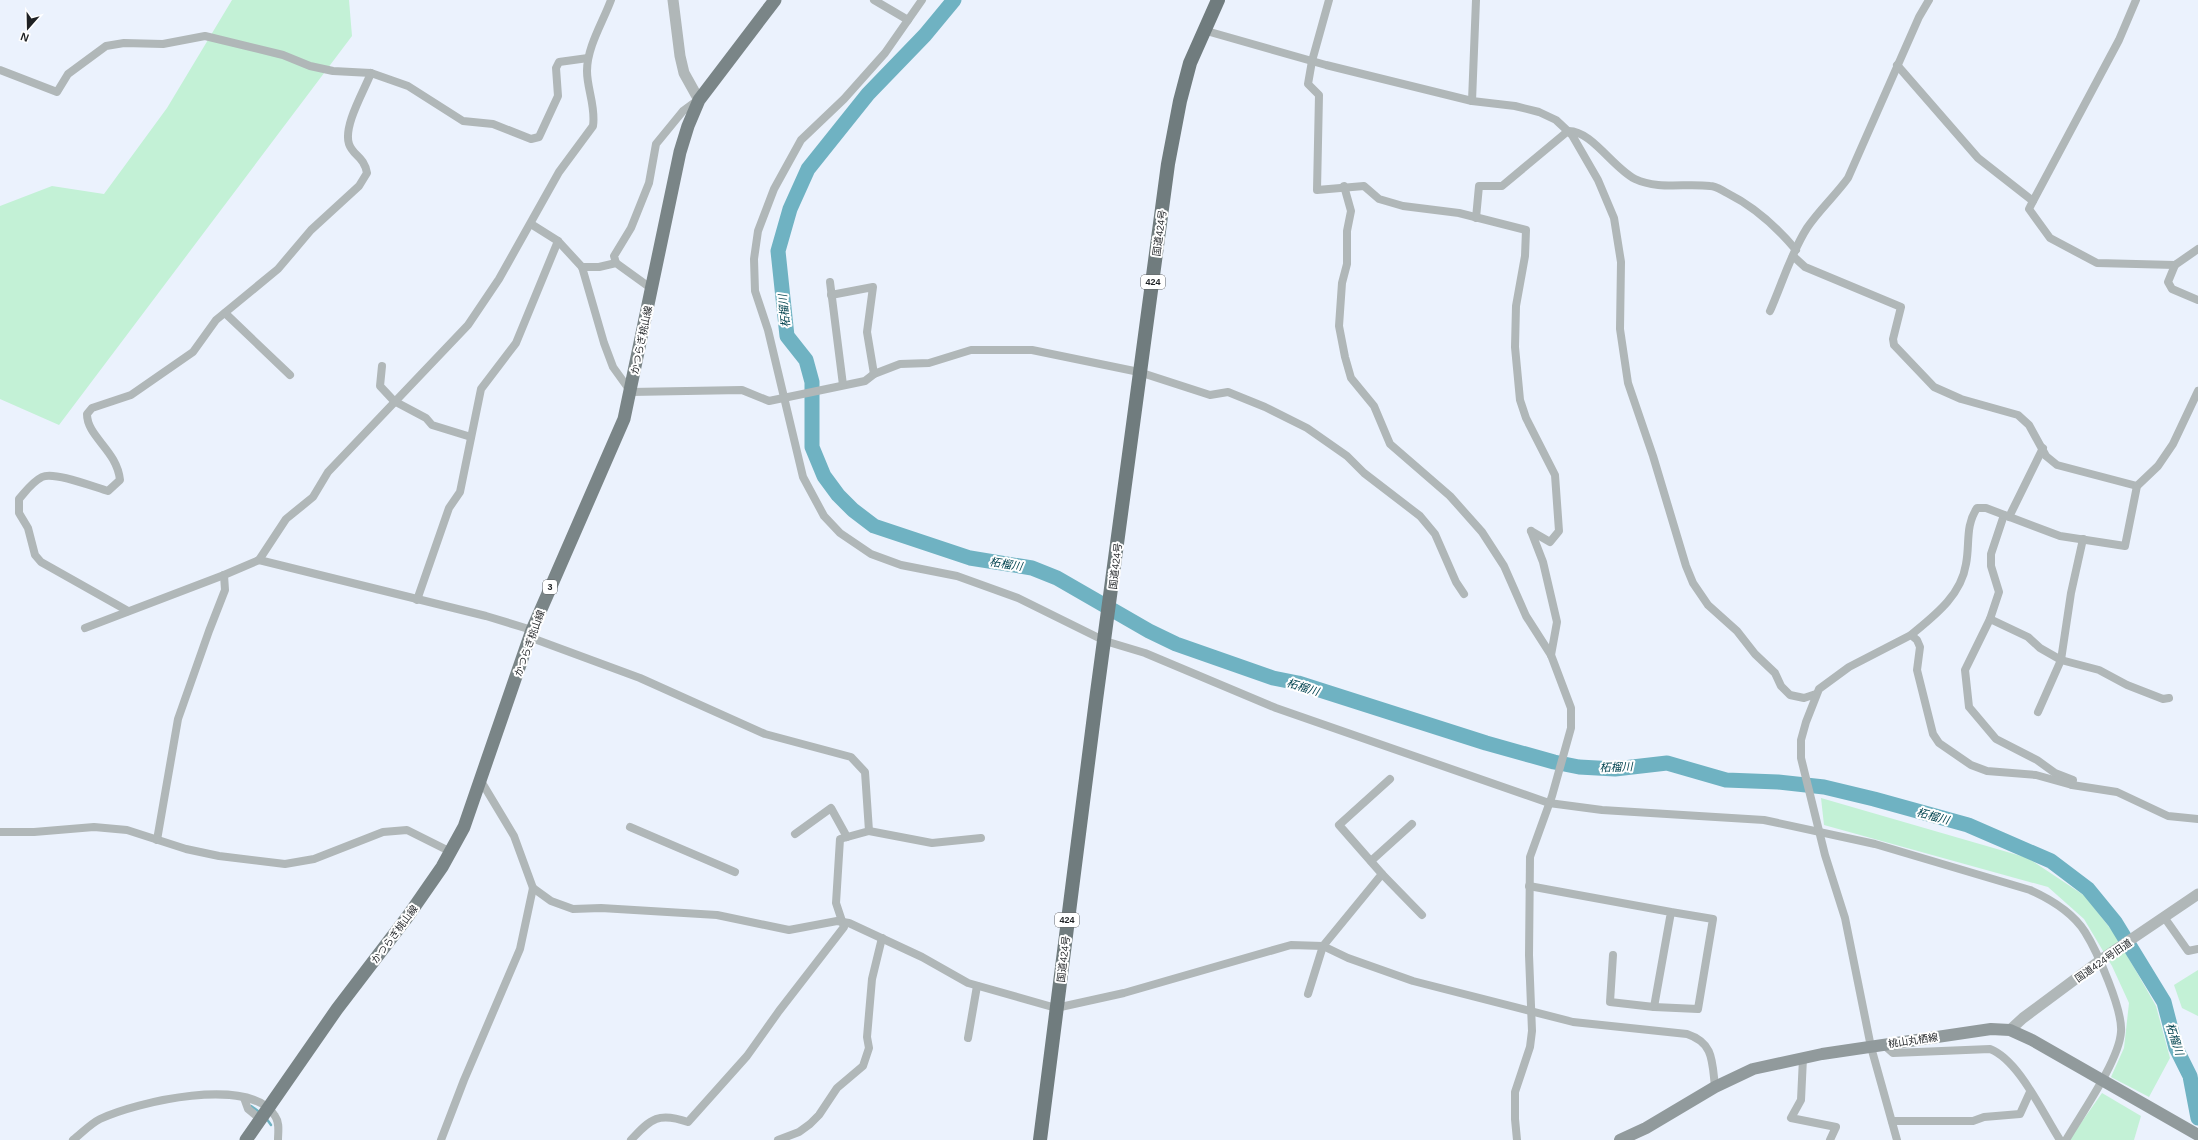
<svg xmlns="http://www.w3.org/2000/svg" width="2198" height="1140" viewBox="0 0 2198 1140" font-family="Helvetica,'Noto Sans JP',sans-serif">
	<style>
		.green { fill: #c3f1d6 }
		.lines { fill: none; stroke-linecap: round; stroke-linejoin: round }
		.stream { stroke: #6fb2c2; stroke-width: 2.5 }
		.river { stroke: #6fb2c2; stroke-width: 15 }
		.minor { stroke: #b0b7b8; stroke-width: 8 }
		.tertiary { stroke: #b0b7b8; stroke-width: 11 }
		.secondary { stroke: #919a9c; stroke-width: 12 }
		.primary { stroke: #7a8587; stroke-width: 13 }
		.trunk { stroke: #707c7e; stroke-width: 14 }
		.labels { text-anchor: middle; stroke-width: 4; stroke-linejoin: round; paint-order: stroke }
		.shield { fill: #fff; stroke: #626466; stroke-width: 1 }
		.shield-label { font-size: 9px; font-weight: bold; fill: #1e2124 }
		.street-label { font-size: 10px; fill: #1e2124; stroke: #fff }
		.water-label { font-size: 11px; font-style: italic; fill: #02434f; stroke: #fff }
	</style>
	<rect width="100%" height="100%" fill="#ebf2fd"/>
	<!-- green -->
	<g class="green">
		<polygon points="232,0 349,0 352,36 59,425 0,399 0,206 52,186 104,194 167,108"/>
		<polygon points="1821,798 2028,858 2085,896 2116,936 2156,1006 2170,1058 2149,1097 2111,1077 2124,1048 2129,1003 2112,966 2084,919 2048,887 1824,825"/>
		<polygon points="2198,970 2198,1016 2182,1008 2174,985"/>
		<polygon points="2102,1093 2141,1116 2134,1140 2069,1140"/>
	</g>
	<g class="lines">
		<!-- stream -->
		<g class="stream">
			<polyline points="251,1106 258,1111"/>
			<polyline points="266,1118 271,1125"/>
		</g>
		<!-- river -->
		<polyline class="river" points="954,0 925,35 868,94 808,169 790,209 778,251 787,336 806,360 812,382 812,447 824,476 838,495 853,510 874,526 970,558 1032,568 1057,578 1149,631 1176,644 1273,678 1298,683 1486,743 1554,762 1579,767 1615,769 1667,763 1726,780 1778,782 1824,787 1874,799 1968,825 2051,861 2088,889 2115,922 2164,1002 2176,1048 2190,1076 2198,1118"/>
		<!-- minor -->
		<g class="minor">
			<polyline points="874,0 908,20"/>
			<path d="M922 0 885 53 844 99 801 140 774 189 758 231 754 259 755 291 768 330 803 477 824 516 840 533 871 554 901 565 957 576 1018 598 1105 641 1145 653 1276 708 1549 803 1602 810 1764 820 1875 844 2030 890C2050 899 2073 913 2085 932 2097 951 2123 1010 2121 1032 2119 1061 2081 1114 2066 1140"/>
			<polyline points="1329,0 1312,61 1308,84 1319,95 1317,190 1364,186 1379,199 1403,206 1459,213 1526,230 1525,256 1516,306 1515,347 1520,400 1526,418 1555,475 1559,531 1550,542 1531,531"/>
			<polyline points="1203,30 1326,65 1472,101 1515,106 1539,112 1556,120 1572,135 1598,180 1614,218 1621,262 1620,329 1628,383 1653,456 1686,566 1693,583 1708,605 1737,631 1755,654 1775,673 1781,686 1790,695 1804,698 1816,694"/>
			<polyline points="1897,65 1978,158 2033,201 2029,209 2050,238 2097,263 2175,265 2198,249"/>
			<polyline points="0,70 57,92 68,74 106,46 124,43 163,44 205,36 283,55 310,66 333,71 371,73 408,86 463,121 493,124 531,139 539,137 558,96 556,68 559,62 588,58"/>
			<polyline points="1472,101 1476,0"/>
			<polyline points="1344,186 1351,211 1347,231 1347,264 1342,283 1339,326 1345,357 1351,378 1374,406 1390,444 1450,496 1482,532 1504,566 1526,616 1551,655 1571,708 1571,728 1552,796 1530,857 1529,955 1532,1031 1530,1047 1515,1092 1515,1119 1517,1140"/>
			<polyline points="2033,201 2119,40 2136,0"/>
			<path d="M1476 218 1479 186H1502L1568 131C1591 130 1613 168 1635 179 1658 190 1685 183 1710 186 1716 186 1721 190 1727 193 1755 207 1776 226 1796 250"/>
			<polyline points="531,224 558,241 582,267 604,343 613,367 631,392 742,390 769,401 865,381 874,374 900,364 929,363 971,350 1032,350 1139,372 1210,395 1228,392 1265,407 1307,428 1347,456 1364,473 1420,516 1435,534 1456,582 1464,594"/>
			<polyline points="1793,256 1805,267 1901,307 1893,339 1894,345 1934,387 1961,399 2018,415 2029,425 2046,456 2057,465 2137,486"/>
			<polyline points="616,263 614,256 631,228 649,183 656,144 683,111 698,100"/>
			<polyline points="2175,265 2168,282 2172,289 2198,300"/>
			<polyline points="582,267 599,267 616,263 652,289"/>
			<polyline points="830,282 843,385"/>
			<polyline points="831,295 873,287 867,332 874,374"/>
			<path d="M1770 311C1782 284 1791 253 1807 228 1819 210 1835 196 1848 178L1919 17 1929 0"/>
			<polyline points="225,313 290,375"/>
			<polyline points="382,366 380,386 394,401 426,418 432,425 471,437"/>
			<polyline points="2004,515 1991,554 1991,566 1999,592 1990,619 1965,670 1969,707 1996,739 2037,760 2055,773 2073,780 2072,785"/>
			<polyline points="2009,517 2043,448"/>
			<polyline points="1531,531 1543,562 1557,622 1551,655"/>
			<polyline points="259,560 486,616 532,630"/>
			<polyline points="417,600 449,508 460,492 481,389 516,343 558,241"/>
			<path d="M128 611 41 562 35 555 28 528 19 513V499C26 491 32 482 42 477 54 471 94 487 108 491L120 480C117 450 87 437 87 414L92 408 131 395 193 352 216 320 278 269 311 230 359 186 367 173C364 156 353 156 349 144 343 126 364 91 371 73"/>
			<polyline points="1990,619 2028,637 2040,648 2061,660 2099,670 2127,685 2163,699 2169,698"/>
			<path d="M85 628 224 575 259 560 286 519 313 497 328 472 468 325 499 279 559 172 593 126C596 107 587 89 587 71 587 47 603 22 611 0"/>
			<path d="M1911 635C1934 616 1961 596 1966 564 1970 544 1965 526 1977 508H1986L2060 536 2125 546 2137 486 2158 466 2173 444 2198 391"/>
			<path d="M529 637 640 678 765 734 851 757 865 772 869 831 840 839 836 903 844 927 779 1011 747 1056 688 1122C659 1112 651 1118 631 1140"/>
			<polyline points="2038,712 2061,660 2071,593 2083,539"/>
			<polyline points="630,827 735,872"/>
			<polyline points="869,831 932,843 981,838"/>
			<polyline points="0,832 34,832 94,827 127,830 186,849 219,856 285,864 314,859 383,832 407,830 451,852"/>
			<polyline points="795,834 831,808 847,837"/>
			<polyline points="157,840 178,719 209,631 225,590 224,575"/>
			<polyline points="1371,861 1412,824"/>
			<polyline points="1382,874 1422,915"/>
			<polyline points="1529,886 1671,912 1654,1007 1698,1009 1713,919 1671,912"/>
			<path d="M533 888 551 901 573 909 601 908 717 915 789 930 837 921 849 923 922 957 968 983 1056 1008 1124 993 1291 945 1323 946 1348 958 1413 981 1573 1022 1687 1034C1714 1043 1712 1061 1715 1087"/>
			<polyline points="2164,917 2188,951 2198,949"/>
			<polyline points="1613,955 1610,1002 1654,1007"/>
			<polyline points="1308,994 1323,946 1382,874 1339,825 1390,779"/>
			<polyline points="968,1038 977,986"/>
			<path d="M1884 1045 1893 1053 1990 1049C2019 1060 2043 1114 2060 1140"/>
			<polyline points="1803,1058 1801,1100 1791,1118 1836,1127 1830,1140"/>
			<polyline points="244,1098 248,1109 259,1118"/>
			<polyline points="1892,1121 1973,1121 1984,1117 2020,1114 2030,1092"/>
			<path d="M73 1140C82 1133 90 1124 100 1119 136 1102 250 1075 275 1116 280 1123 278 1132 278 1140"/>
			<polyline points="441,1140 464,1080 520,949 533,888 514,836 481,781"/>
			<polyline points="778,1140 799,1132 810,1124 819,1115 837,1088 863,1066 869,1048 867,1037 872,979 882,938"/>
			<polyline points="1897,1140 1871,1047 1845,918 1825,855 1801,758 1801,740 1806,722 1819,689 1849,667 1911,635 1917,640 1920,647 1917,670 1933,734 1939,743 1971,765 1987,771 2036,775 2072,785 2117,792 2168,816 2198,819"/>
		</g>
		<!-- tertiary -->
		<g class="tertiary">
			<polyline points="673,0 680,56 684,73 699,100"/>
			<polyline points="2010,1030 2023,1018 2105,957 2198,894"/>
		</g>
		<!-- secondary -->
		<polyline class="secondary" points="1620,1140 1646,1128 1715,1087 1753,1069 1822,1054 1991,1029 2010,1030 2032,1040 2198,1135"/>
		<!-- primary -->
		<polyline class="primary" points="246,1140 337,1009 408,916 442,867 464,827 532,630 624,419 680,152 688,126 699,100 775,0"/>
		<!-- trunk -->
		<polyline class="trunk" points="1040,1140 1096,700 1168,164 1180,101 1190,63 1218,0"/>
	</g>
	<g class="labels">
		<!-- shield labels -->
		<g class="shield">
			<rect x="1141" y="275" width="24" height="14" rx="3"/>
			<rect x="543" y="580" width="14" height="14" rx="3"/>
			<rect x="1055" y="913" width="24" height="14" rx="3"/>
		</g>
		<g class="shield-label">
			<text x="1153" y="285">424</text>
			<text x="550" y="590">3</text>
			<text x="1067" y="923">424</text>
		</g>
		<!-- street labels -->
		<g class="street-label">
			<text transform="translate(1159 233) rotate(-82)" y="4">国道424号</text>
			<text transform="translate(641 340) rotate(-78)" y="4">かつらぎ桃山線</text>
			<text transform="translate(1115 566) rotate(-83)" y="4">国道424号</text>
			<text transform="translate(529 643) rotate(-70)" y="4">かつらぎ桃山線</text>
			<text transform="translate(394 934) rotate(-53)" y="4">かつらぎ桃山線</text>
			<text transform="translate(1063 959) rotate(-83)" y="4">国道424号</text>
			<text transform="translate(2103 960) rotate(-35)" y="4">国道424号旧道</text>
			<text transform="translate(1913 1040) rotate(-8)" y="4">桃山丸栖線</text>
		</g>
		<!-- water labels -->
		<g class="water-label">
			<text transform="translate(784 311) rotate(-96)" y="4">柘榴川</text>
			<text transform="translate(1006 564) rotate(9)" y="4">柘榴川</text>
			<text transform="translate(1303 687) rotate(17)" y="4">柘榴川</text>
			<text transform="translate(1616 767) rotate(-2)" y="4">柘榴川</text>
			<text transform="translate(1933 816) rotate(15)" y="4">柘榴川</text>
			<text transform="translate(2175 1039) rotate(72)" y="4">柘榴川</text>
		</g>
	</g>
	<!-- north arrow -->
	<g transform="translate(28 28) rotate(200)" stroke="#ffffff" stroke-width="3" paint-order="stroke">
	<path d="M0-3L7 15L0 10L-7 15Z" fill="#1e2124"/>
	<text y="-6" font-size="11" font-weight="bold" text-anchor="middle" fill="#1e2124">N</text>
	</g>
</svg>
